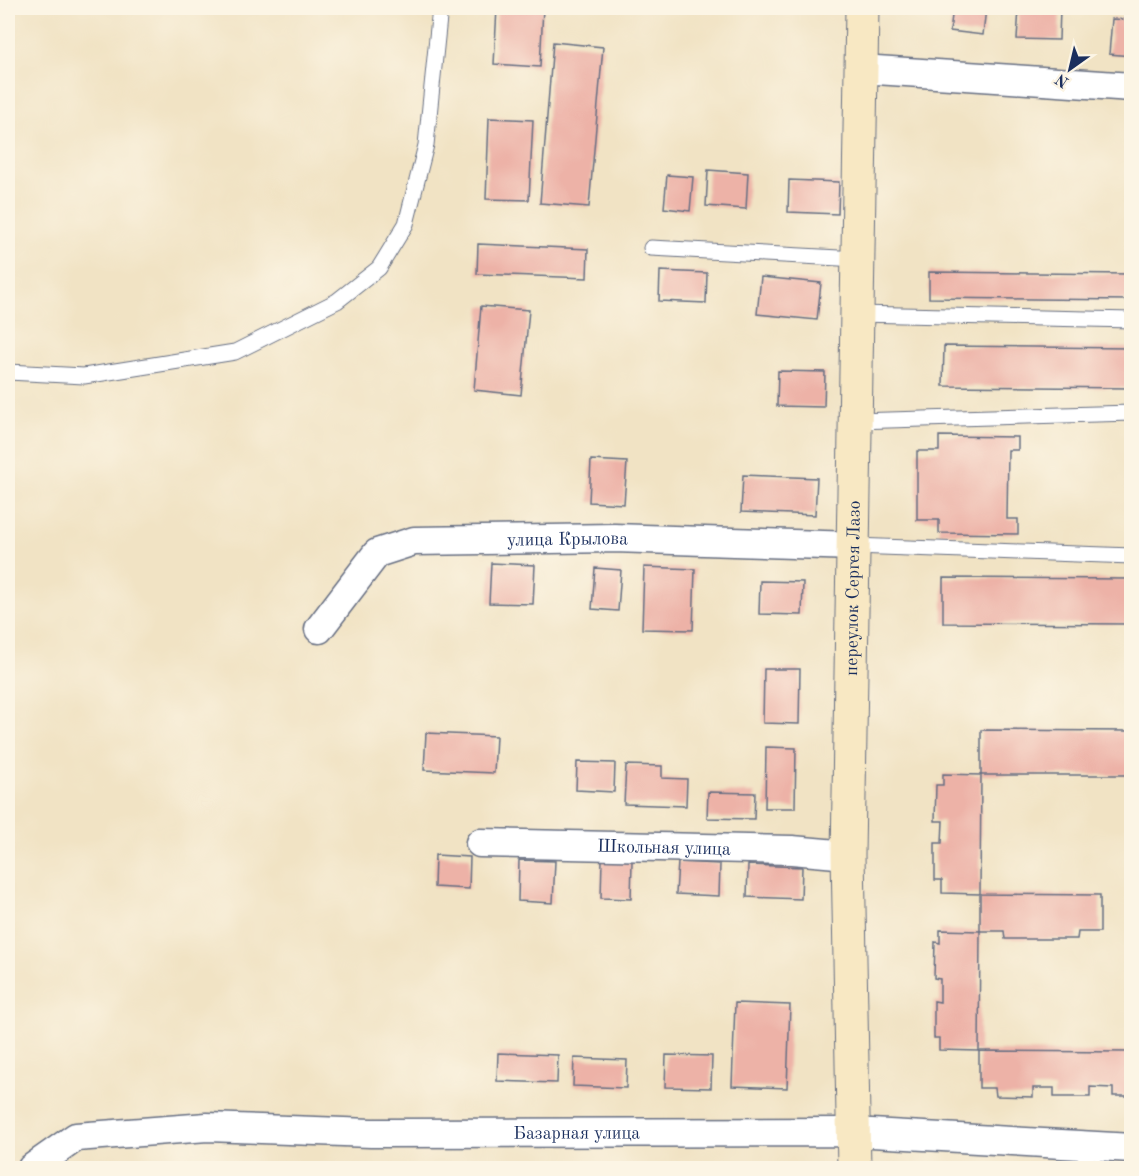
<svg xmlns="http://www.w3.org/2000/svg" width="1139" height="1176" viewBox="0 0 1139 1176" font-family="'Old Standard TT',serif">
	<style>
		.building { fill: #edb2a7 }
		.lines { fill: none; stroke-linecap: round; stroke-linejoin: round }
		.lane-casing { stroke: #666e82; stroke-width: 17 }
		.street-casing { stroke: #666e82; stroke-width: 31 }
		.secondary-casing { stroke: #666e82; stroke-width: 35 }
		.lane { stroke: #fff; stroke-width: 15 }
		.street { stroke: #fff; stroke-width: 28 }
		.secondary { stroke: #f8e8c3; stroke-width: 33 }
		.labels { text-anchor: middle; stroke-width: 5; stroke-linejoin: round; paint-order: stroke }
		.street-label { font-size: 18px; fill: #1b2f5e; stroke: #fcf5e5 }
	</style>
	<rect width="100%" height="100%" fill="#fcf5e5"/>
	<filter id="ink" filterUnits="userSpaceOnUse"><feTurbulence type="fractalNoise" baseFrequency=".0167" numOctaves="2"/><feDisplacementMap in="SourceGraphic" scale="12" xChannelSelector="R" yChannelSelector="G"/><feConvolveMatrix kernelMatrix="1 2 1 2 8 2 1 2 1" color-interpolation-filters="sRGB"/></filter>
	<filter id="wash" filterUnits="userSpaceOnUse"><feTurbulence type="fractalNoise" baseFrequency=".008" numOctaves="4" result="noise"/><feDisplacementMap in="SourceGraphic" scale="24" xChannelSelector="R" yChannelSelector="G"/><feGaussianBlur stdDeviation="1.35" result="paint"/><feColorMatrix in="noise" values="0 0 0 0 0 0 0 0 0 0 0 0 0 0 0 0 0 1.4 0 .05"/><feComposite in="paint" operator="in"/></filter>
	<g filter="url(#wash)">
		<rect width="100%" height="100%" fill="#f1e3c4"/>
		<g id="blocks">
			<!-- building -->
			<g class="building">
				<polygon points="497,8 543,8 540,67 494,64"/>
				<polygon points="953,8 986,8 983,35 950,31"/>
				<polygon points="1019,8 1060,8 1059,40 1017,39"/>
				<polygon points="1112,19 1131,20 1131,56 1109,54"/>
				<polygon points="553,42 603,47 589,207 540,203"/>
				<polygon points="489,118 533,120 529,200 486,199"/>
				<polygon points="708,170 748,173 746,209 706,206"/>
				<polygon points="667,175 693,177 690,211 664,208"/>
				<polygon points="789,180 839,182 838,214 788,212"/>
				<polygon points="478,244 588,249 587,278 477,274"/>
				<polygon points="660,271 707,273 706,303 659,301"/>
				<polygon points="929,272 1131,274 1131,300 929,298"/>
				<polygon points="761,277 821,283 817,320 757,314"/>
				<polygon points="481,306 529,310 521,395 474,390"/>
				<polygon points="944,346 1131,348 1131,388 943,386"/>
				<polygon points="778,371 825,372 824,407 777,406"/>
				<polygon points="939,436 1018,437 1018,450 1008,450 1007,519 1018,519 1018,534 939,533 939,520 917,520 917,451 939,451"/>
				<polygon points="591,460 627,462 624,504 589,502"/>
				<polygon points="743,475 817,478 815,515 741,512"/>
				<polygon points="491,563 535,565 533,604 489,603"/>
				<polygon points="644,567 695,569 693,630 642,629"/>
				<polygon points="595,568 621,570 618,611 592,609"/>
				<polygon points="943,578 1131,579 1131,624 943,623"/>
				<polygon points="760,581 803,582 802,615 759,614"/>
				<polygon points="764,669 800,669 799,724 763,723"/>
				<polygon points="981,730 1131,731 1131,775 981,775"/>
				<polygon points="426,733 496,736 494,773 424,770"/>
				<polygon points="766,747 796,748 795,808 765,808"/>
				<polygon points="577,762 615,763 614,792 576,790"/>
				<polygon points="626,765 662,766 662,778 687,779 686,806 624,804"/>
				<polygon points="943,774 981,775 980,894 1100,895 1100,932 1078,932 1077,939 1005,939 1004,931 980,931 980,894 942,893 942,880 935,880 935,843 942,843 943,821 935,821 936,785 943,785"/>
				<polygon points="708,792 755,793 754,819 707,818"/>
				<polygon points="435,855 470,857 469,889 434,887"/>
				<polygon points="602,859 632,861 631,899 601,898"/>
				<polygon points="519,860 555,861 553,903 518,901"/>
				<polygon points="678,862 720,864 719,896 676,894"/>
				<polygon points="748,865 802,867 801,899 747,897"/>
				<polygon points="940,930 980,931 979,1051 939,1050 939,1038 934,1038 934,1001 940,1002 940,979 934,978 935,942 940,943"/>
				<polygon points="735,1003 790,1005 787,1088 732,1086"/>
				<polygon points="979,1051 1131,1052 1131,1096 1113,1096 1113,1088 1090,1087 1090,1097 1054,1097 1054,1088 1033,1088 1033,1097 996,1096 995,1088 979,1088"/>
				<polygon points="498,1053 558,1055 557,1083 497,1081"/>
				<polygon points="666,1055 712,1056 711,1088 665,1087"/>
				<polygon points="574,1058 627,1060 626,1088 573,1086"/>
			</g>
		</g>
	</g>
	<g filter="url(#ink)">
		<use href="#blocks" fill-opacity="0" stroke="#666e82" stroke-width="1.5"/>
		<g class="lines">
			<!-- lane casing -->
			<g class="lane-casing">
				<g id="lane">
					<polyline points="651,248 858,259"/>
					<polyline points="857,314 1132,320"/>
					<polyline points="8,372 84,376 235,352 337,301 379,268 406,224 426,145 440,8"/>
					<polyline points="855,421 1132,413"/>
					<polyline points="854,546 1132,556"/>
				</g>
			</g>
			<!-- street casing -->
			<g class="street-casing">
				<g id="street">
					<polyline points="861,69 1132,87"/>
					<path id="s1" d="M319 629 377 553 414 541 614 538 854 546"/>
					<path id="s2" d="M480 843 792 850 848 855"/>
					<path id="s3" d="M32 1168 76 1137 207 1127 371 1133 854 1132 1132 1148"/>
				</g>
			</g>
			<!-- secondary casing -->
			<g class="secondary-casing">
				<g id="secondary">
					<path id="s4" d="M854 1168 848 855 862 8"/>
				</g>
			</g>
			<!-- lane -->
			<use href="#lane" class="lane"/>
			<!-- street -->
			<use href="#street" class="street"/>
			<!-- secondary -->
			<use href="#secondary" class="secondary"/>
		</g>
	</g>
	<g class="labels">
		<!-- street labels -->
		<g class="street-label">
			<text dy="6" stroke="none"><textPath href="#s1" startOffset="288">улица Крылова</textPath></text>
			<text dy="6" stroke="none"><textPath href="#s4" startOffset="580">переулок Сергея Лазо</textPath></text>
			<text dy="6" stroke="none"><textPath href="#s2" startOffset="184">Школьная улица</textPath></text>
			<text dy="6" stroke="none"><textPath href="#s3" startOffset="555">Базарная улица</textPath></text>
		</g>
	</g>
	<!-- margin -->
	<rect width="1139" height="1176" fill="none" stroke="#fcf5e5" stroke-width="30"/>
	<!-- north arrow -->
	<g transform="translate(1070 69) rotate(214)" stroke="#fcf5e5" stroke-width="4.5" paint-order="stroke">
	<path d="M0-4.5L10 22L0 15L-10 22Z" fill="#1b2f5e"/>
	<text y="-9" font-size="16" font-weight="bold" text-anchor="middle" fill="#1b2f5e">N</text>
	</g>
</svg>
